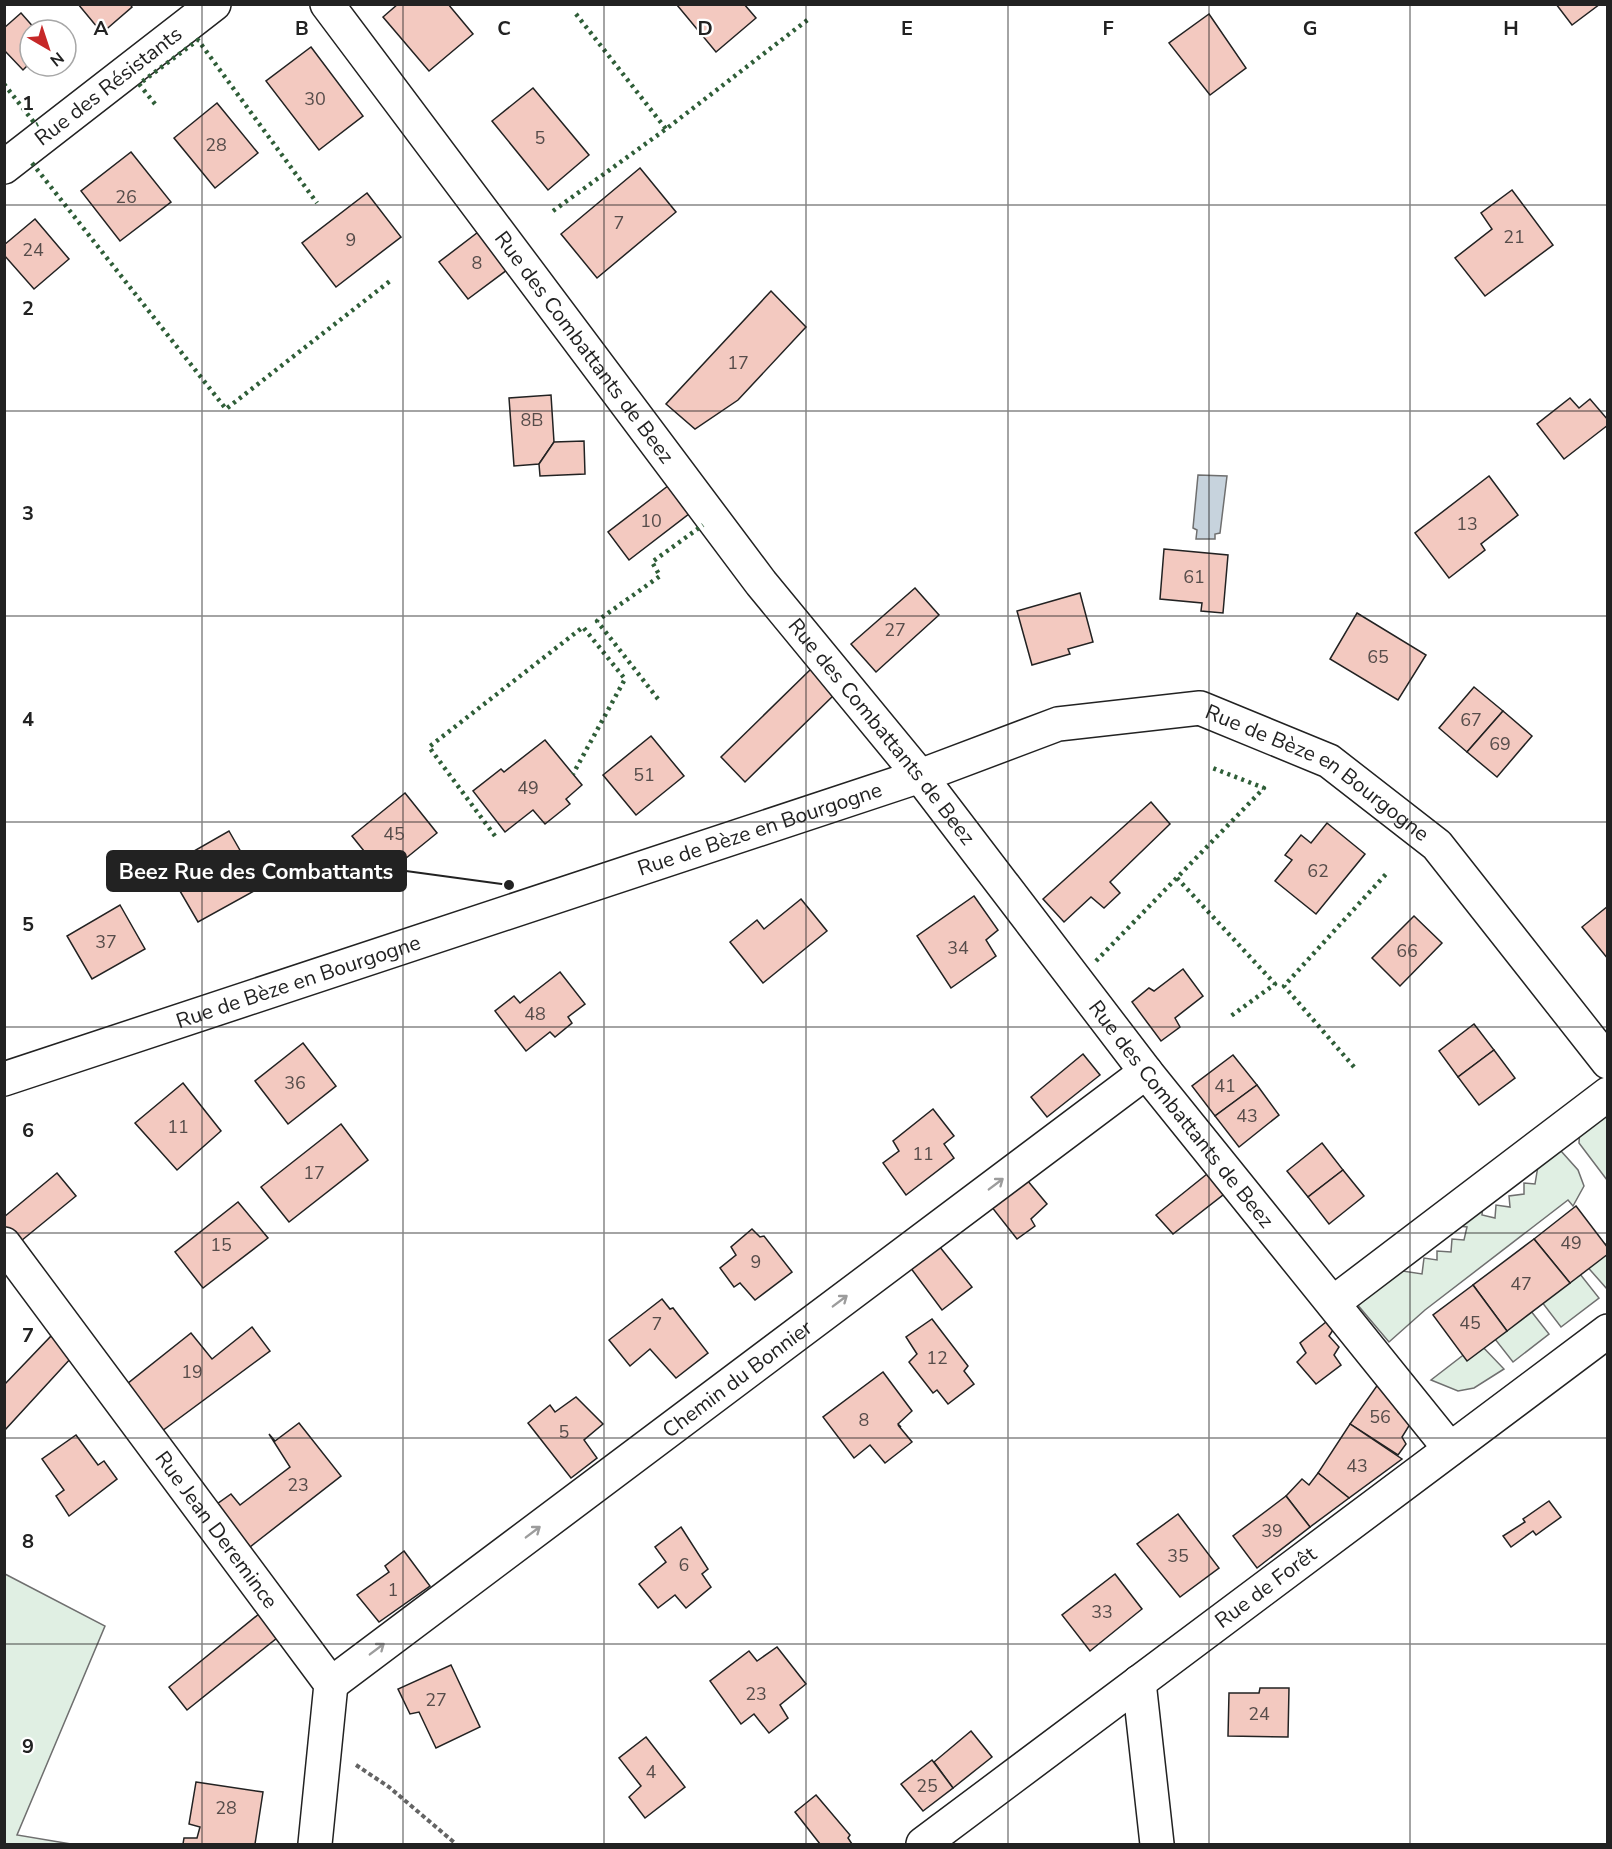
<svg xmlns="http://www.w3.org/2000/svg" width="1612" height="1849" viewBox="0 0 1612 1849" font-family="'Nunito Sans',sans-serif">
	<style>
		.grass { fill: #e0efe3; stroke: #6f6f6f; stroke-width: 1.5 }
		.water { fill: #c7d3dd; stroke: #6f6f6f; stroke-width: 1.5 }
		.building { fill: #f3c9c0; stroke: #222; stroke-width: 1.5 }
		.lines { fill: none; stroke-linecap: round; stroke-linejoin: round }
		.minor-casing { stroke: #222; stroke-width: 36 }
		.path { stroke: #646464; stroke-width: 4; stroke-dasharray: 4.5 3; stroke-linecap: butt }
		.minor { stroke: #fff; stroke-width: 33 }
		.hedge { stroke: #2f5e38; stroke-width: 4.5; stroke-dasharray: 3 4.5; stroke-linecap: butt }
		.oneway { stroke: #9c9c9c }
		.grid { fill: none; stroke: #222; stroke-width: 1.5; stroke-opacity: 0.55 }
		.labels { text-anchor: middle; stroke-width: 4.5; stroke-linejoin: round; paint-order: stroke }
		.number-label { font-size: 18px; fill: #564c4a }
		.street-label { font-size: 21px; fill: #222; stroke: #fff }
		.grid-label { font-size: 20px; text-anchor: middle; font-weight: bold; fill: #222; stroke: #fff; stroke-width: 4.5; stroke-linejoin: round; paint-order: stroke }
		.leader { fill: none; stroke: #222; stroke-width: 2 }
		.callout-dot { fill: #222; stroke: #fff; stroke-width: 2 }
		.callout { fill: #222; stroke: #222; stroke-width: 2 }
		.callout-label { font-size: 22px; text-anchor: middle; font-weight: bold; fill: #fff }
	</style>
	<rect width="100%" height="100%" fill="#fff"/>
	<!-- grass -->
	<g class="grass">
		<polygon points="1607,1107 1607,1180 1579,1143 1580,1127"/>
		<polygon points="1561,1151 1578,1170 1584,1186 1573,1206 1568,1200 1425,1310 1389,1342 1356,1303 1383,1268 1422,1274 1424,1258 1437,1260 1437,1251 1451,1252 1452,1239 1464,1240 1467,1227 1441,1224 1484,1189 1482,1215 1495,1218 1496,1205 1510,1207 1509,1196 1524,1194 1524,1183 1535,1184 1540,1154"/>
		<polygon points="1607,1243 1607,1289 1584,1263"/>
		<polygon points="1576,1269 1599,1298 1561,1327 1538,1297"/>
		<polygon points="1527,1306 1549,1334 1513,1362 1491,1334"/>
		<polygon points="1479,1343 1504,1369 1474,1388 1458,1391 1431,1380"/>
		<polygon points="5,1574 105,1626 17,1835 71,1844 5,1844"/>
	</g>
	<!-- water -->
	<polygon class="water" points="1198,475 1227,476 1220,533 1215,534 1215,539 1196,539 1197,530 1193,528"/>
	<!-- building -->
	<g class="building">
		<polygon points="78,4 130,4 132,7 102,33"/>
		<polygon points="398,4 448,4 473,34 429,71 383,17"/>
		<polygon points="679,4 744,4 756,18 716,52 677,5"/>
		<polygon points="1556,4 1600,4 1572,25"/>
		<polygon points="21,13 36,30 30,30 30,63 23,70 4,50 4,28"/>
		<polygon points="1209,14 1246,68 1210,95 1169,43"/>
		<polygon points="311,47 363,116 319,150 266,81"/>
		<polygon points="533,88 589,155 548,190 492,121"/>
		<polygon points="217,103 258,153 215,188 174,138"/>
		<polygon points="131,152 171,202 120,241 81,191"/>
		<polygon points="640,168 676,212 597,278 561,234"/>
		<polygon points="1512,190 1553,245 1485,296 1455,258 1492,229 1481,213"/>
		<polygon points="367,193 401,237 336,287 302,243"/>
		<polygon points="35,219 69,259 34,289 4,255 4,245"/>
		<polygon points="486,226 515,264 468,299 439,262"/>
		<polygon points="771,291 806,327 738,400 695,429 666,404"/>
		<polygon points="551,395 554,442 539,464 514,466 509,398"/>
		<polygon points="1570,398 1579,408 1590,399 1608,420 1608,425 1564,459 1537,424"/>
		<polygon points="584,441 585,474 540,476 539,464 554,442"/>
		<polygon points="1489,476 1518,515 1481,544 1485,550 1449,578 1415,533"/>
		<polygon points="673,482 694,510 629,560 608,532"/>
		<polygon points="1164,549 1228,555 1223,613 1201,611 1202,603 1160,599"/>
		<polygon points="915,588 939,615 876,672 851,644"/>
		<polygon points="1080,593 1093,642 1068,649 1070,654 1032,665 1017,611"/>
		<polygon points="1357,613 1426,655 1398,700 1330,659"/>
		<polygon points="812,668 836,693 745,782 721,757"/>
		<polygon points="1474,687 1503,711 1467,752 1439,728"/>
		<polygon points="1503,711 1532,736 1497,777 1467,752"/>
		<polygon points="651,736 684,776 636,815 603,775"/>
		<polygon points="545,740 582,785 566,799 570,804 545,824 533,810 505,832 473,791 501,769 504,772"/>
		<polygon points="405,793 437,833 384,876 352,836"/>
		<polygon points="1151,802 1170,824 1110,882 1120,893 1104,908 1091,897 1064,922 1043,899"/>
		<polygon points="1327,823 1365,854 1316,914 1275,881 1292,860 1285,855 1301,835 1311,843"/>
		<polygon points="229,831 261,887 198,922 166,867"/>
		<polygon points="974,896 998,930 986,940 996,956 951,988 917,936"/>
		<polygon points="801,899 827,931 763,983 730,942 757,920 764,929"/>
		<polygon points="120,905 145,949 92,979 67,936"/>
		<polygon points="1608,906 1608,959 1582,927"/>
		<polygon points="1414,916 1442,943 1400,986 1372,958"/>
		<polygon points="1183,969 1203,996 1175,1018 1180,1027 1161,1041 1132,1002 1149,988 1154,991"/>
		<polygon points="560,972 585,1004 568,1017 572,1023 555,1037 550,1032 526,1051 495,1011 514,996 520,1003"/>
		<polygon points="1474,1024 1494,1050 1458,1077 1439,1051"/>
		<polygon points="303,1043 336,1086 288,1124 255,1081"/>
		<polygon points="1494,1050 1515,1078 1479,1105 1458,1077"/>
		<polygon points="1083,1054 1100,1075 1047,1117 1031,1097"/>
		<polygon points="1233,1055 1257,1085 1215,1116 1192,1086"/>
		<polygon points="183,1083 221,1131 177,1170 135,1123"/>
		<polygon points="1257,1085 1279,1115 1239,1147 1215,1116"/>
		<polygon points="933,1109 954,1136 944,1144 954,1158 906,1195 883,1163 899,1151 893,1141"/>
		<polygon points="341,1124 368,1160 289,1222 261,1187"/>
		<polygon points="1322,1143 1343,1170 1308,1197 1287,1171"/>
		<polygon points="1212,1170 1228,1191 1173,1234 1156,1215"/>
		<polygon points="1343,1170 1364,1196 1329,1224 1308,1197"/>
		<polygon points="57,1173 76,1196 16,1245 4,1230 4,1217"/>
		<polygon points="1022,1174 1047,1204 1031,1219 1035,1226 1017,1239 987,1201"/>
		<polygon points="238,1202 268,1238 203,1288 175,1252"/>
		<polygon points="1576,1206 1608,1248 1608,1254 1570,1283 1534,1239"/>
		<polygon points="752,1229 760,1237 764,1236 792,1272 755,1300 740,1283 734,1287 720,1268 736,1255 731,1247"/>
		<polygon points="1534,1239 1570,1283 1507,1331 1473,1285"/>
		<polygon points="935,1241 972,1287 942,1310 907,1263"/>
		<polygon points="1473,1285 1507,1331 1467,1361 1433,1315"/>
		<polygon points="662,1299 670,1309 673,1308 708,1353 676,1378 650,1349 630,1366 609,1340"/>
		<polygon points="932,1319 968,1366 964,1371 974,1384 948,1404 937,1390 933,1393 909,1362 917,1354 906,1337"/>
		<polygon points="1326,1322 1333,1330 1329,1336 1339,1347 1334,1355 1341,1365 1316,1384 1297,1362 1306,1353 1300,1343"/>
		<polygon points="252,1327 270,1351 162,1431 127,1384 191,1333 212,1359"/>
		<polygon points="53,1334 72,1357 4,1431 4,1385"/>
		<polygon points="883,1372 912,1411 898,1424 901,1427 898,1425 912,1442 885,1463 870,1445 854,1458 823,1417"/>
		<polygon points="1381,1380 1404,1400 1398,1412 1412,1421 1402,1437 1406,1444 1398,1455 1350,1424"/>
		<polygon points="576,1397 603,1424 584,1440 597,1458 571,1478 528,1423 550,1405 555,1412"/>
		<polygon points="299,1423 341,1476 250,1547 217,1504 231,1494 240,1505 290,1467 269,1434 275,1441"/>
		<polygon points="1350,1424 1402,1459 1349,1498 1318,1473"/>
		<polygon points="76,1435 98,1465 104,1461 117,1479 69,1516 56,1496 64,1490 42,1459"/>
		<polygon points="1318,1473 1349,1498 1310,1527 1286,1496 1302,1479 1309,1485"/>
		<polygon points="1286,1496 1310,1527 1257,1568 1233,1536"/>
		<polygon points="1549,1501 1561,1517 1536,1535 1533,1531 1511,1547 1503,1536 1525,1522 1523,1519"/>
		<polygon points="1178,1514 1219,1568 1180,1597 1137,1544"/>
		<polygon points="681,1527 708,1569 702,1574 711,1587 686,1608 675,1595 658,1608 639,1584 666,1562 655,1547"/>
		<polygon points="404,1551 430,1586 379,1622 357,1595 389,1572 385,1566"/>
		<polygon points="1115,1574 1142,1609 1090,1651 1062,1615"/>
		<polygon points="265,1609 282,1634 187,1710 169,1687"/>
		<polygon points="777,1647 806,1684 780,1705 788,1718 769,1733 754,1714 741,1724 710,1681 749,1651 757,1661"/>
		<polygon points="451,1665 480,1727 436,1748 419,1712 410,1714 398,1689"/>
		<polygon points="1260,1688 1289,1688 1288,1737 1228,1736 1229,1693 1259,1693"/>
		<polygon points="971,1731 992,1757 953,1788 934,1762"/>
		<polygon points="646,1737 685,1787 645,1818 629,1797 641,1786 619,1758"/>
		<polygon points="932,1760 953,1788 923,1811 901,1784"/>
		<polygon points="196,1782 263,1792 255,1844 183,1844 184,1838 197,1838 200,1827 189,1824"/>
		<polygon points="816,1795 850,1835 848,1838 852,1844 820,1844 795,1812"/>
	</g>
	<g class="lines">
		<!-- minor casing -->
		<g class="minor-casing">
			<g id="minor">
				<path id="s1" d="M327 4 761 583 920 776 1146 1072 1450 1449"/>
				<path id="s2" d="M4 167 214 4"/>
				<path id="s3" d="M4 1079 920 776 1058 724 1200 708 1329 761 1437 845 1608 1062"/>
				<path id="s4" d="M4 1244 331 1684 315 1844"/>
				<polyline points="1333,1303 1608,1094"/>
				<polyline points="1139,1682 1157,1844"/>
				<path id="s5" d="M331 1684 1146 1072"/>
				<path id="s6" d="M923 1844 1608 1331"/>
			</g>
		</g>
		<!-- path -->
		<polyline class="path" points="356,1765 389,1787 456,1844"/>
		<!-- minor -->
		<use href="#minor" class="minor"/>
		<!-- hedge -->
		<g class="hedge">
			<polyline points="576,14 666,129"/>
			<polyline points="4,84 36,125 38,124"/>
			<polyline points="155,104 139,84 198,40 317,203"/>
			<polyline points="32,163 226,409 390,281"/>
			<polyline points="553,211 666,129 810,18"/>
			<polyline points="658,699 597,621 660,576 652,562 703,525"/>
			<polyline points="495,836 429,747 583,627 625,679 573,774"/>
			<polyline points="1177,878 1275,984 1231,1016"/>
			<polyline points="1096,961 1264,788 1210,767"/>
			<polyline points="1354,1067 1284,986 1386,874"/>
		</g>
	</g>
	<!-- one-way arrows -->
	<defs><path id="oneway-shaft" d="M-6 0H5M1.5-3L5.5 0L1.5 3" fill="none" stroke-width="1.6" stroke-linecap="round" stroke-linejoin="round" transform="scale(1.5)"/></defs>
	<g class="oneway">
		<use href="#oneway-shaft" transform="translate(996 1184) rotate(-37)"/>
		<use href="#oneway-shaft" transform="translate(840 1301) rotate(-37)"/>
		<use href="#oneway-shaft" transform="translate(533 1532) rotate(-37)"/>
		<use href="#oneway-shaft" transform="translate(377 1649) rotate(-37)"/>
	</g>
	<!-- grid -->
	<path class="grid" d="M202 4V1844M403 4V1844M604 4V1844M806 4V1844M1008 4V1844M1209 4V1844M1410 4V1844M4 205H1608M4 411H1608M4 616H1608M4 822H1608M4 1027H1608M4 1233H1608M4 1438H1608M4 1644H1608"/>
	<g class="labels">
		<!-- number labels -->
		<g class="number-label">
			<text x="315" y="105">30</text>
			<text x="540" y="144">5</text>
			<text x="216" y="151">28</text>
			<text x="126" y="203">26</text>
			<text x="619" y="229">7</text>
			<text x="1514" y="243">21</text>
			<text x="351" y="246">9</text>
			<text x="33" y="256">24</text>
			<text x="477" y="269">8</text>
			<text x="738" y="369">17</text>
			<text x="532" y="426">8B</text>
			<text x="651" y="527">10</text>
			<text x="1467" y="530">13</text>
			<text x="1194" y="583">61</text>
			<text x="895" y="636">27</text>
			<text x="1378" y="663">65</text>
			<text x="1471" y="726">67</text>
			<text x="1500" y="750">69</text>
			<text x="644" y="781">51</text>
			<text x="528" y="794">49</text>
			<text x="394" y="840">45</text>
			<text x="1318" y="877">62</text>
			<text x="106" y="948">37</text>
			<text x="958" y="954">34</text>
			<text x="1407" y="957">66</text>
			<text x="535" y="1020">48</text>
			<text x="295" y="1089">36</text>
			<text x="1225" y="1092">41</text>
			<text x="1247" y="1122">43</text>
			<text x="178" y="1133">11</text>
			<text x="923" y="1160">11</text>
			<text x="314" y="1179">17</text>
			<text x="1571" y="1249">49</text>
			<text x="221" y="1251">15</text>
			<text x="756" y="1268">9</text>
			<text x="1521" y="1290">47</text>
			<text x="1470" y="1329">45</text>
			<text x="657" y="1330">7</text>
			<text x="937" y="1364">12</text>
			<text x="192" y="1378">19</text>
			<text x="1380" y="1423">56</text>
			<text x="864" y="1426">8</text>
			<text x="564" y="1438">5</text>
			<text x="1357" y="1472">43</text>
			<text x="298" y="1491">23</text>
			<text x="1272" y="1537">39</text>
			<text x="1178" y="1562">35</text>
			<text x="684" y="1571">6</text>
			<text x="393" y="1596">1</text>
			<text x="1102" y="1618">33</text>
			<text x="756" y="1700">23</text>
			<text x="436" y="1706">27</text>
			<text x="1259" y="1720">24</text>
			<text x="651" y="1778">4</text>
			<text x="927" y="1792">25</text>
			<text x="226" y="1814">28</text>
		</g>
		<!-- street labels -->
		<g class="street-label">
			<text dy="7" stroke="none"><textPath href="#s2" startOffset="132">Rue des Résistants</textPath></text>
			<text dy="7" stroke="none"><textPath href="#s1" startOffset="429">Rue des Combattants de Beez</textPath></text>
			<text dy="7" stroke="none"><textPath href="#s1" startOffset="915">Rue des Combattants de Beez</textPath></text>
			<text dy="7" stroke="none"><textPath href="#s3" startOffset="1390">Rue de Bèze en Bourgogne</textPath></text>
			<text dy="7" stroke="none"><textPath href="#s3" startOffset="796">Rue de Bèze en Bourgogne</textPath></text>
			<text dy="7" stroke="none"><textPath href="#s3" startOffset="310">Rue de Bèze en Bourgogne</textPath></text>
			<text dy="7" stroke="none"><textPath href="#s1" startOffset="1401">Rue des Combattants de Beez</textPath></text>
			<text dy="7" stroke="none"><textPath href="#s5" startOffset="508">Chemin du Bonnier</textPath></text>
			<text dy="7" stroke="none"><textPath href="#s4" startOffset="356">Rue Jean Deremince</textPath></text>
			<text dy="7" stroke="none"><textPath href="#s6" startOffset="428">Rue de Forêt</textPath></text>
		</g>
	</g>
	<g class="grid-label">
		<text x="101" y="35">A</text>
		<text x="302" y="35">B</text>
		<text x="504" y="35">C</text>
		<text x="705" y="35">D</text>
		<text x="907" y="35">E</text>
		<text x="1108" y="35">F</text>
		<text x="1310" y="35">G</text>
		<text x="1511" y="35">H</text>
		<text x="28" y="110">1</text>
		<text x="28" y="315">2</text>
		<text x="28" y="520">3</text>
		<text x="28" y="726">4</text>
		<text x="28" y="931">5</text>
		<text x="28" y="1137">6</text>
		<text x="28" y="1342">7</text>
		<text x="28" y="1548">8</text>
		<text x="28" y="1753">9</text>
	</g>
	<!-- callouts -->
	<path class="leader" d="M509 885L406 871"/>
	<circle class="callout-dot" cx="509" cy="885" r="6"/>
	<rect class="callout" x="107" y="851" width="299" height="40" rx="6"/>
	<g class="callout-label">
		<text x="256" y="879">Beez Rue des Combattants</text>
	</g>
	<!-- border -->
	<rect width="1612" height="1849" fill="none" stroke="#222222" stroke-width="12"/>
	<!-- north arrow -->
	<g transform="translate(48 48) rotate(141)"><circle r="28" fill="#ffffff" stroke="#a7a7a7" stroke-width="1.5"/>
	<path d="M0-4.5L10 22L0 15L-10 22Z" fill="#c62828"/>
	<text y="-9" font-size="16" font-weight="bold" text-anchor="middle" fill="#222222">N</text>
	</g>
</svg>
